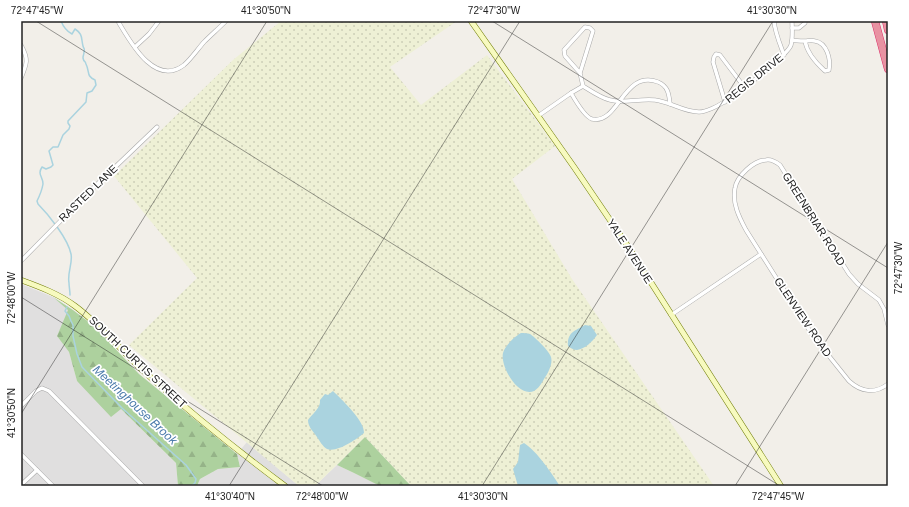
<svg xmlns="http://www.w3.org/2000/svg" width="909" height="507" viewBox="0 0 909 507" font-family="Helvetica,sans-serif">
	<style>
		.residential { fill: #e0dfdf }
		.farmland { fill: url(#farmland-dots) }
		.forest { fill: url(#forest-firs) }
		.water { fill: #aad3df }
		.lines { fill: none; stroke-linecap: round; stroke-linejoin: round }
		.stream { stroke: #aad3df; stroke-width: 1.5 }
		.street-casing { stroke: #a9a9a9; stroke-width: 4.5 }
		.secondary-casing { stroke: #707d05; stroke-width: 6 }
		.highway-casing { stroke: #dc2a67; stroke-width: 8 }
		.street { stroke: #fff; stroke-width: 3.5 }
		.secondary { stroke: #f7fabf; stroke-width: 5 }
		.highway { stroke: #e892a2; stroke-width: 7 }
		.ticks { fill: none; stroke: #222; stroke-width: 1; stroke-opacity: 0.45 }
		.labels { text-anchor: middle; stroke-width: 3.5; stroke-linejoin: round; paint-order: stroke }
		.street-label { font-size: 11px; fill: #222; stroke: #fff }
		.water-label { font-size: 12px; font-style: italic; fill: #4a7aab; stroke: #fff }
		.neatline { fill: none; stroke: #222; stroke-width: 1.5 }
		.ticks-label { font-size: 10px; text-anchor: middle; fill: #222 }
	</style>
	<defs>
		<pattern id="farmland-dots" width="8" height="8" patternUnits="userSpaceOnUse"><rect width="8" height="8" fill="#eef0d5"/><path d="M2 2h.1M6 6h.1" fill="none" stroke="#ccceb7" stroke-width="1.8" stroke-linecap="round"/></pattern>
		<pattern id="forest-firs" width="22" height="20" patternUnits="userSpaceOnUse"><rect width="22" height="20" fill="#add19e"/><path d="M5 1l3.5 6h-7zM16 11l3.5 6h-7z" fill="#95b388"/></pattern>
	</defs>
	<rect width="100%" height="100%" fill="#f2efe9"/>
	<!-- residential -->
	<g class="residential">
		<polygon points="21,284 53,297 69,310 57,336 69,352 77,381 121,409 176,463 178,486 21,486"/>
		<polygon points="247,442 299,486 197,486 200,479 218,469 240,467 237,454"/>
		<polygon points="337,465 354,473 380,486 315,486"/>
	</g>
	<!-- farmland -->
	<polygon class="farmland" points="281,21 457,21 390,67 421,105 487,55 555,146 512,179 572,279 714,486 411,486 365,437 315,486 299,486 129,345 197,278 114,176 233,60"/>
	<!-- forest -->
	<g class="forest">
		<polygon points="53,297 73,310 94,326 139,374 237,454 240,467 218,469 200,479 197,486 178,486 176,463 121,409 111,417 77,381 69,352 57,336 68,310"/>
		<polygon points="365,437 411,486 380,486 354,473 337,465"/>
	</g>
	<!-- water -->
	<g class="water">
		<path d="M585 325 591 326 597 335C593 341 585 349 577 350 574 350 570 348 568 346 567 332 575 331 585 325Z"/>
		<path d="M521 333C524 333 528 333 530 334 535 337 550 352 551 357 553 364 548 373 544 379 542 383 538 389 534 391 518 398 500 366 503 353 505 346 515 336 521 333Z"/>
		<path d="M333 391C341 399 365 421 364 433 357 439 337 453 327 449 323 447 319 440 317 437 313 431 308 427 308 420 312 414 321 408 320 400L325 394 328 395Z"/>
		<path d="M524 443C537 451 552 474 560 486H518L513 469 518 462 520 445Z"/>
	</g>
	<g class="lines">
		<!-- stream -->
		<g class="stream">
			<path d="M61 21C63 26 66 31 72 34L75 29C83 34 81 38 83 46 84 50 85 47 84 52 84 55 83 55 83 58 84 63 85 60 86 64 90 72 86 76 95 80L96 85 92 91 87 93 86 102 68 121V123L70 126 69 129 63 135 58 147H53L49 151 53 165 51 167 46 169 42 167C37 175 43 176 43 184 42 190 40 195 37 201L38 204C49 215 68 239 71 254 73 263 67 273 69 283 69 287 70 290 70 295"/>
			<polyline points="67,307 65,311 69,316 71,321 73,325 73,336 77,354 82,367 122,408 186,465 196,479 195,483 191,486"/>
		</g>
		<!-- street casing -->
		<g class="street-casing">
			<g id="street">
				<path d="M118 21 119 23C131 43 155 87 184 65 191 59 197 50 204 42 211 35 219 28 226 21"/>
				<path d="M774 21C775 33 780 44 784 55"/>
				<polyline points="792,28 799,28 805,23 805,21"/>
				<path d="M792 40C796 41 801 41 805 41 808 41 811 40 815 41 827 43 831 59 829 70L825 71C816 63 807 53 805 41"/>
				<path d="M21 45C29 59 27 64 21 78"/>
				<polyline points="135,47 149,34 159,21"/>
				<polyline points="580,73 565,56 564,50 585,27 590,28 593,31 580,73 583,86"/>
				<path d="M571 93C575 100 585 117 592 119 619 125 623 69 658 82 668 86 669 94 670 104"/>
				<polyline points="725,102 713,62 714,57 716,54 720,55 745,88"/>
				<path d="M538 116 571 93 583 86C591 91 601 98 610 100 624 104 640 98 655 100 671 102 683 112 699 112 706 112 718 106 724 102 735 96 788 55 791 45 793 38 792 28 792 21"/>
				<polyline points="21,261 89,192 157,127"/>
				<polyline points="671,315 761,254"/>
				<path d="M888 325 884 309 879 300 858 284 849 274 780 165C776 162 771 159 766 160 754 160 737 176 735 188 732 203 739 217 746 230L813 336 849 381C861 392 875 394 888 384"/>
				<polyline points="21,406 36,391 42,388 49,391 143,486"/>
				<polyline points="21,454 53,486"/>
				<polyline points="21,485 37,470"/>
			</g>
		</g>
		<!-- secondary casing -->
		<g class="secondary-casing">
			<g id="secondary">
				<polyline points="471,21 574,167 627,245 781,486"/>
				<path d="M21 280C40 287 59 294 75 306 102 326 123 353 148 375 192 414 238 451 285 486"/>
			</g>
		</g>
		<!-- highway casing -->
		<g class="highway-casing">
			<g id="highway">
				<polyline points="875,21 888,69"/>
				<polyline points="886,21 888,30"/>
			</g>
		</g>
		<!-- street -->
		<use href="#street" class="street"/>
		<!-- secondary -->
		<use href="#secondary" class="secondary"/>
		<!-- highway -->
		<use href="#highway" class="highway"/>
	</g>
	<!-- ticks -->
	<path class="ticks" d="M36 21 780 486M492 21 888 268M21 297 323 486M21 414 267 21M229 486 520 21M482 486 773 21M735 486 888 242"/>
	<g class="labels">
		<!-- street labels -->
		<g class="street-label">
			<text transform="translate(754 78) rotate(-39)" y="4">REGIS DRIVE</text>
			<text transform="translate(88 193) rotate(-44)" y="4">RASTED LANE</text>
			<text transform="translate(814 219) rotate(58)" y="4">GREENBRIAR ROAD</text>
			<text transform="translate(630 251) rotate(57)" y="4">YALE AVENUE</text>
			<text transform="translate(803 317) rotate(56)" y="4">GLENVIEW ROAD</text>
			<text transform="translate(138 362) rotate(43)" y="4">SOUTH CURTIS STREET</text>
		</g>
		<!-- water labels -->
		<g class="water-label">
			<text transform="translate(135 405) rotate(43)" y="4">Meetinghouse Brook</text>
		</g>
	</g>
	<!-- border -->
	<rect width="909" height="507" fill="none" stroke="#ffffff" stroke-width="44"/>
	<rect x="22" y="22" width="865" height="463" class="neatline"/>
	<g class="ticks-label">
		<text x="37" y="14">72°47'45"W</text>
		<text x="266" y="14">41°30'50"N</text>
		<text x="494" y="14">72°47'30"W</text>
		<text x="772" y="14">41°30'30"N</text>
		<text transform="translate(898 268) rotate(-90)" y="4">72°47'30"W</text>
		<text transform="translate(11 298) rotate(-90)" y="4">72°48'00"W</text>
		<text transform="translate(11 413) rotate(-90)" y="4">41°30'50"N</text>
		<text x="230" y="500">41°30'40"N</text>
		<text x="322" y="500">72°48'00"W</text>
		<text x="483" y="500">41°30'30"N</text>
		<text x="778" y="500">72°47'45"W</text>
	</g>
</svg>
